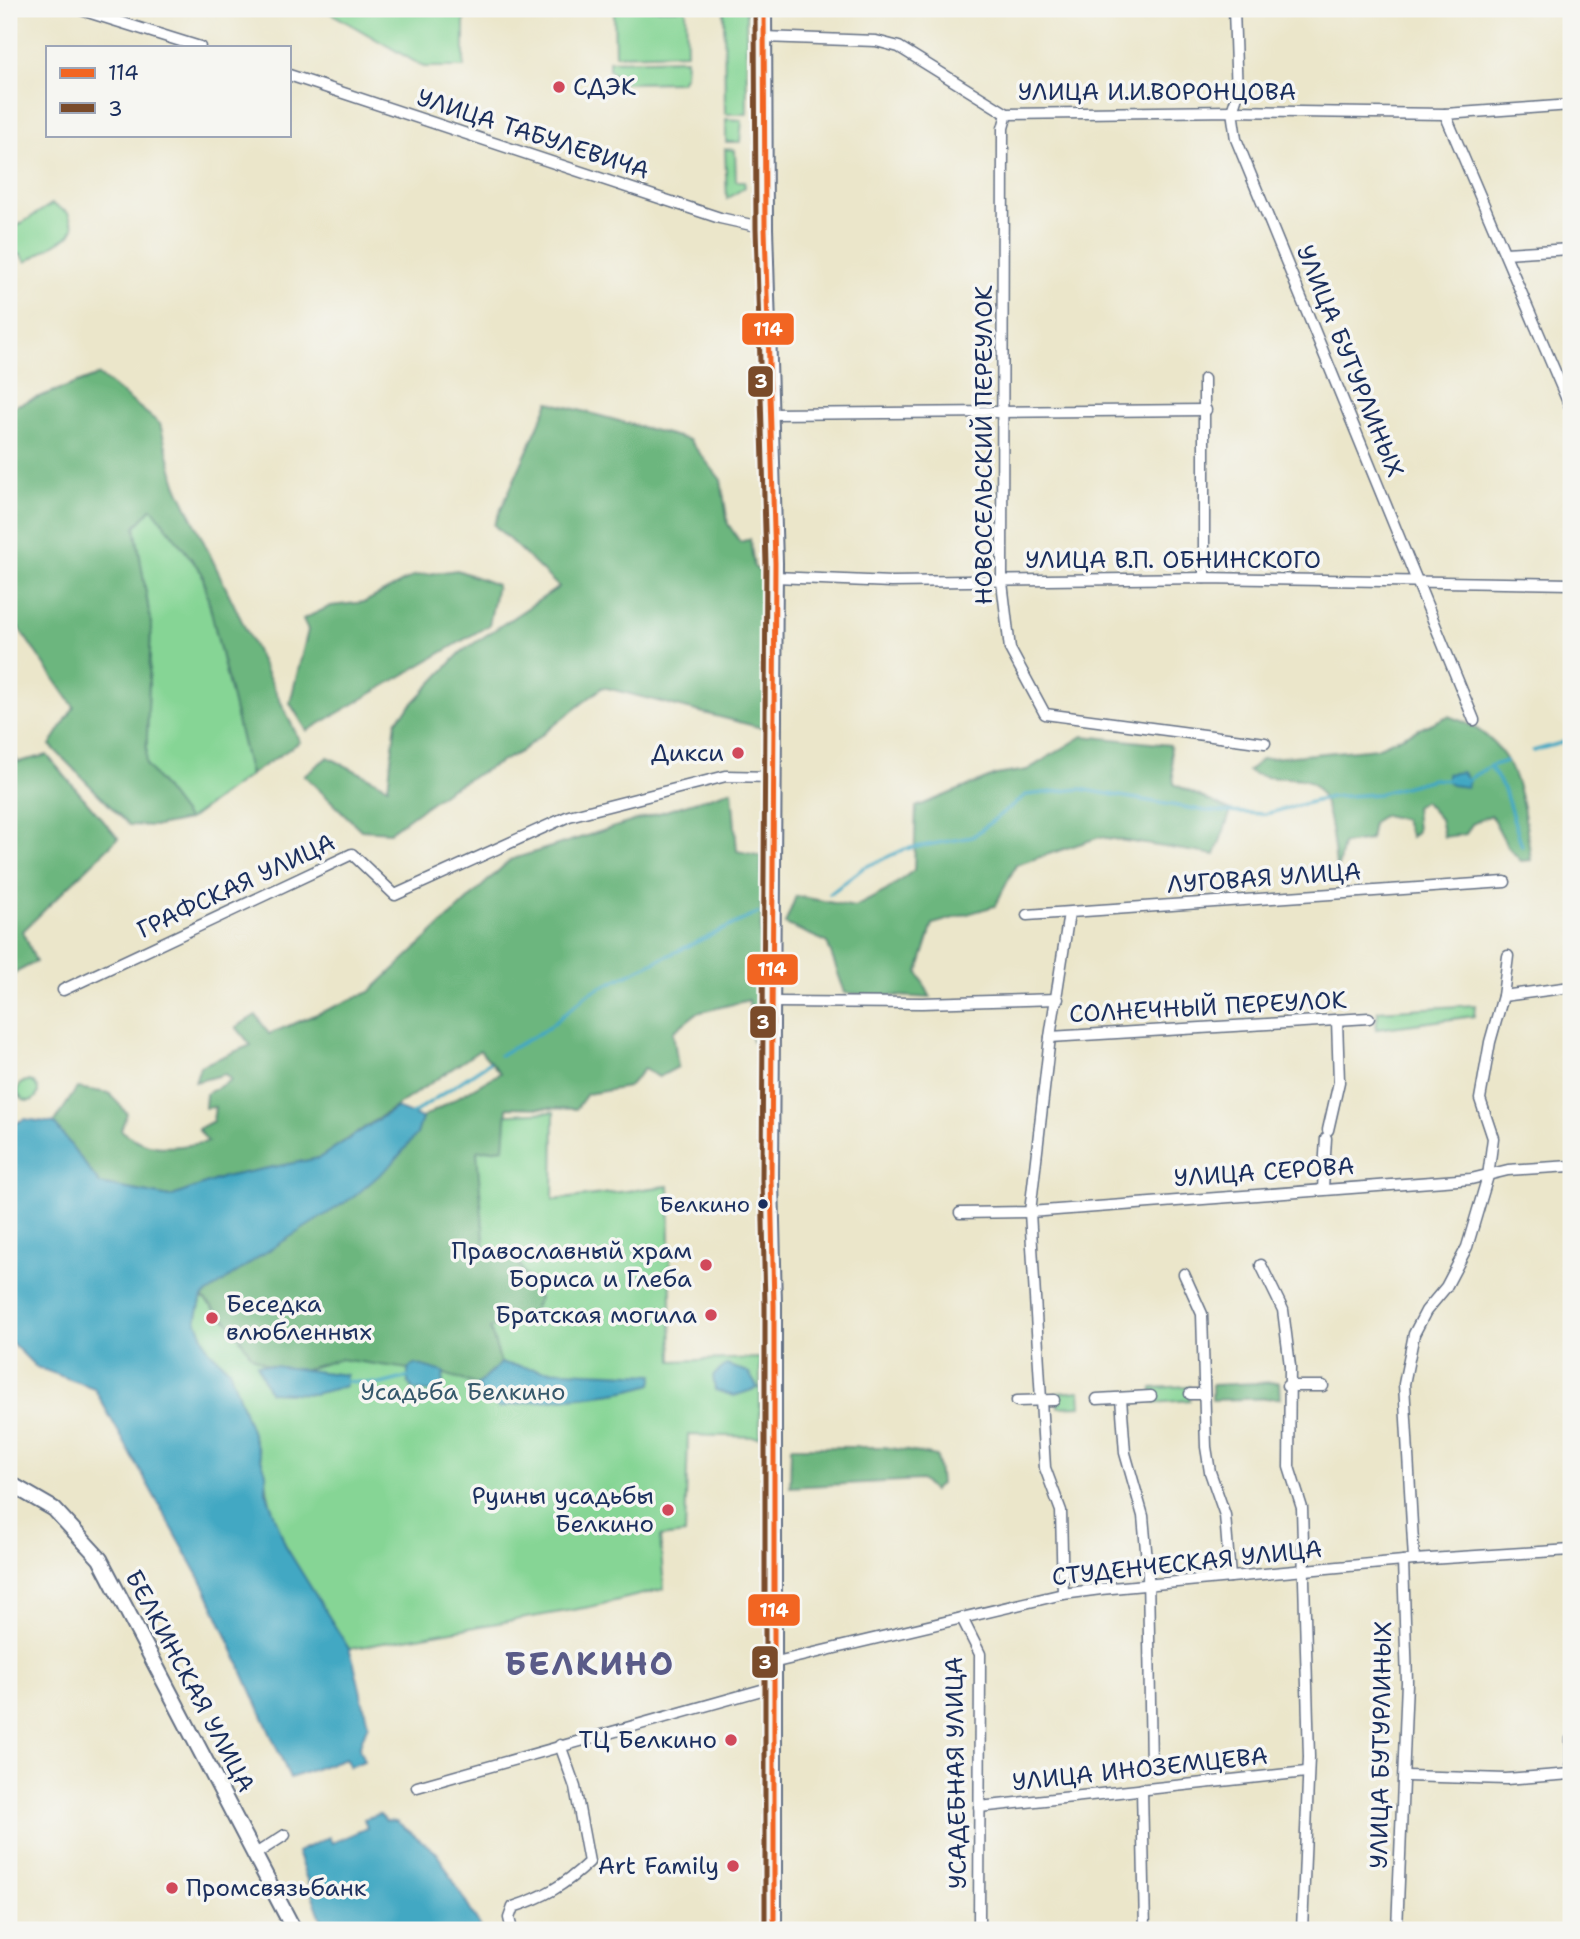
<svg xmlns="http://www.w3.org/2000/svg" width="1580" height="1939" viewBox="0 0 1580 1939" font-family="'Shantell Sans',sans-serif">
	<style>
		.green { fill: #86d595; stroke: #50827a; stroke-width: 2 }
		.forest { fill: #6cb67e; stroke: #44726e; stroke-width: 2 }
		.water { fill: #43a8c3; stroke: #2f6c90; stroke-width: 2 }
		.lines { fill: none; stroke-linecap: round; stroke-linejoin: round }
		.stream { stroke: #43a8c3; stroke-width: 3.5 }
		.street-casing { stroke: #646f84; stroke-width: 13 }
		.secondary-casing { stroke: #646f84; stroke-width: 18 }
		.street { stroke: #fff; stroke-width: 10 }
		.secondary { stroke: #fff; stroke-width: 14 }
		.bus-1-casing { stroke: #f6f6f2; stroke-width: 10 }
		.bus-2-casing { stroke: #f6f6f2; stroke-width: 10 }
		.bus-1 { stroke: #f26522; stroke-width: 5 }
		.bus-2 { stroke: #7a4b2a; stroke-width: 5 }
		.poi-dot { fill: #d1495b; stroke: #f6f6f2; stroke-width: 2.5 }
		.bus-dot { fill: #1b2f5e; stroke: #f6f6f2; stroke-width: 2.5 }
		.labels { text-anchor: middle; stroke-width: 7; stroke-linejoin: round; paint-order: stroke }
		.bus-label { font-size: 22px; fill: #1b2f5e; stroke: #f6f6f2; text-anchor: end }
		.poi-label { font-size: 24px; fill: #1b2f5e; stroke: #f6f6f2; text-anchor: end }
		.street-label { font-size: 24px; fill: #1b2f5e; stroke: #f6f6f2 }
		.park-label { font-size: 24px; fill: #36586c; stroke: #f6f6f2 }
		.district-label { font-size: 32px; font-weight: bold; letter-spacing: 2px; fill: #5a5b88; stroke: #f6f6f2 }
		.line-badge { stroke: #f6f6f2; stroke-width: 2.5 }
		.badge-label { font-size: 19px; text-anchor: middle; font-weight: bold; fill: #fff }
	</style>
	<rect width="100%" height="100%" fill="#f6f6f2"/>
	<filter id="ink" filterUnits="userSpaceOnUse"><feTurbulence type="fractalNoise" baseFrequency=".0143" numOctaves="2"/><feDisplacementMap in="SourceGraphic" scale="14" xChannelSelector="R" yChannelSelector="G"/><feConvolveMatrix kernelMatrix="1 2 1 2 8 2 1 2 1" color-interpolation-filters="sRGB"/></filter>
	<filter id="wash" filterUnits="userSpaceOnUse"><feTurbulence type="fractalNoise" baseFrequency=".00686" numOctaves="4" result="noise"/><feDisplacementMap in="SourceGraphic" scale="28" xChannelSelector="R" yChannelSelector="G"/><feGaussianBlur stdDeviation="1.57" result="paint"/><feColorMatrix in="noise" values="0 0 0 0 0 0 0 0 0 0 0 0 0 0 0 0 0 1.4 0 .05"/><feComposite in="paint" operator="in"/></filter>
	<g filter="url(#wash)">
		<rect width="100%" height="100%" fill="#ebe6ca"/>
		<!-- green -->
		<g class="green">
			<polygon points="324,9 464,9 464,67 424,67"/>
			<polygon points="614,9 686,9 687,53 615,55"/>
			<polygon points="724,9 746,9 747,114 725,114"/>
			<polygon points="686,59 685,75 681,82 622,83 609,69 609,61"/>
			<polygon points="726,119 742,120 740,142 726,142"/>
			<polygon points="725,149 735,150 736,181 744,181 745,187 727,199"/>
			<polygon points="52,204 68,213 74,228 70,235 26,262 21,254 17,256 9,243 9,231"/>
			<polygon points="153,507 202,573 250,775 188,820 146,764 151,624 135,527"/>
			<polygon points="1475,1005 1474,1016 1376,1029 1378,1011"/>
			<circle cx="28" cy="1091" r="10"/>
			<path d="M554 1112 553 1200 669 1186 672 1361 760 1358V1437L688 1435 685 1534 660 1537 664 1589 590 1607 349 1649C316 1596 268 1537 266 1473L229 1369 208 1349 196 1320 202 1297 417 1134 422 1118Z"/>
			<polygon points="1189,1386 1190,1400 1153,1403 1152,1388"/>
			<polygon points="1080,1391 1081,1406 1058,1407 1057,1393"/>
		</g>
		<!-- forest -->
		<g class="forest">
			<polygon points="99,375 160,424 176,484 300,742 250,775 202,573 152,508 135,527 151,624 146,764 188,820 158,826 129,825 50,745 74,707 9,614 9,408"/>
			<polygon points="549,402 689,440 721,480 728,524 740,542 750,539 754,567 767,576 769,705 766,729 603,687 520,752 449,789 390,832 361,830 304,775 328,757 388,787 396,721 461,652 559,587 494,525"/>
			<polygon points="457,570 497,585 489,625 307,731 290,703 308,630 303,619 331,606 365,602 414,576"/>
			<path d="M1448 716C1519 738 1522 796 1531 860L1521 861 1508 847 1491 815 1472 824 1466 834 1444 837 1440 819 1424 801 1415 807 1417 831 1411 837 1403 819 1384 815 1373 822 1370 840 1343 844 1337 874C1333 850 1332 782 1301 779 1281 776 1266 781 1248 771L1262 759 1377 748Z"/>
			<polygon points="1083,736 1170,745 1174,784 1231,811 1215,855 1100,837 1016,865 995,906 933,924 918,972 931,998 845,993 827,942 785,924 796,896 855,907 886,891 914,870 916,807 996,775 1027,770"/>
			<polygon points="9,748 18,762 47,755 118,838 23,931 36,962 9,976"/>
			<path d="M732 790 737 851 762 856 759 1040 752 1041 749 1000 697 1013 673 1032 678 1067 659 1077 644 1069 628 1087 587 1094 576 1109 507 1107 504 1148 477 1151 485 1253 512 1252 539 1298 531 1317 490 1328 501 1363 477 1385 416 1364 408 1369 340 1359 300 1371 268 1365 252 1356 231 1325 202 1297 417 1134 422 1118 500 1073 480 1050 319 1158 224 1177 170 1197 100 1184 54 1123 77 1088 109 1093 127 1113 121 1130C150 1154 173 1147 208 1142L198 1129 213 1121 215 1107 205 1108 206 1094 231 1080 225 1074 195 1082 200 1066 251 1045 236 1027 256 1015 269 1034 370 992 510 860Z"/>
			<polygon points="1279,1382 1280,1398 1212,1400 1212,1385"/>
			<polygon points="791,1447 884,1447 937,1456 940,1484 933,1491 921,1480 790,1487"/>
		</g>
		<!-- water -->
		<g class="water">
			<polygon points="1462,772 1469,780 1467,787 1452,785 1447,780 1447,774"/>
			<polygon points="396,1108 422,1118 417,1134 392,1164 355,1196 260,1256 202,1297 196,1320 208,1349 229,1369 266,1473 266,1491 286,1547 349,1649 354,1663 368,1724 359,1748 364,1761 350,1767 345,1758 290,1778 205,1587 94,1388 36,1367 9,1340 9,1127 24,1119 54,1123 100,1184 170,1197 224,1177 319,1158"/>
			<path d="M501 1363 541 1370 654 1375 652 1384C602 1400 550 1396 499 1408L482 1395 477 1385Z"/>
			<polygon points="257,1364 346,1375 346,1386 314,1394 269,1392"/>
			<polygon points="415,1364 444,1372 442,1385 435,1392 415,1390 408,1383 408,1369"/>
			<polygon points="726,1365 748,1372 758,1388 734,1396 715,1390 713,1376"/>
			<polygon points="380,1814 386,1820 396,1821 437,1853 482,1930 325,1930 297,1852 329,1837 332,1843 367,1828 364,1819"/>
		</g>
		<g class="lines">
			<!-- stream -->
			<g class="stream">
				<polyline points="1533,751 1571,740"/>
				<polyline points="1490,766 1504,789 1522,846"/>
				<polyline points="1467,780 1490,766 1506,761"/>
				<polyline points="830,894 863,868 905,849 972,837 1026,795 1080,789 1206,811 1265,814 1331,797 1378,794 1433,779 1449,780"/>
				<polyline points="500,1055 547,1029 589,993 758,913"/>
				<polyline points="409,1116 489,1063"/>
				<polyline points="346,1381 381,1384 408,1377"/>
			</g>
		</g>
	</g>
	<g filter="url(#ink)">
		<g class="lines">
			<!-- street casing -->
			<g class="street-casing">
				<g id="street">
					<polyline points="78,9 200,47"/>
					<polyline points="1234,9 1237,96 1232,111 1236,139 1474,720"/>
					<polyline points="763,37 876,41 899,47 1007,114 1232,111 1445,114 1571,105"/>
					<polyline points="289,75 720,218 765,228"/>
					<polyline points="1007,114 1003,128 1002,582 1010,649 1045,714 1265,743"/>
					<polyline points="1445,114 1571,409"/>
					<polyline points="1505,253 1571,249"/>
					<polyline points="771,414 1206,410"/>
					<polyline points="775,577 891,582 1204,578 1571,584"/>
					<polyline points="1204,578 1204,379"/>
					<polyline points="1027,915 1505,882"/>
					<polyline points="63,990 352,854 395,895 569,816 726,776 774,777"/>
					<polyline points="1503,996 1571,987"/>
					<polyline points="772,1002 922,1003 1058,999"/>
					<polyline points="1050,1037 1369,1018"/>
					<polyline points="1328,1130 1339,1082 1337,1020"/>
					<polyline points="1323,1188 1326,1138"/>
					<polyline points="960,1213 1030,1212 1471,1179 1508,1170 1571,1166"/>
					<polyline points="1261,1265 1283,1310 1290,1366 1289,1467 1302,1508 1309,1757 1302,1930"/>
					<polyline points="1184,1274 1202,1314 1206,1447 1210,1472 1225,1515 1230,1577"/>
					<polyline points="1287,1386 1323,1386"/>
					<polyline points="1190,1394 1204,1394"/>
					<polyline points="1121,1398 1125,1453 1143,1516 1148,1572 1151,1769"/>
					<polyline points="1097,1399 1151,1396"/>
					<polyline points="1017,1401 1054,1400"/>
					<polyline points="1414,1560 1404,1384 1414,1334 1426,1311 1446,1287 1467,1247 1488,1176 1493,1138 1480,1099 1490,1042 1503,996 1508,956"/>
					<polyline points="1063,1594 1061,1511 1045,1468 1030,1212 1050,1037 1069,913"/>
					<polyline points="962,1618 980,1654 979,1930"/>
					<polyline points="772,1663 1063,1594 1101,1589 1414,1560 1571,1550"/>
					<polyline points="1571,1739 1571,1764"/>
					<polyline points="1406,1776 1506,1779 1571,1774"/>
					<polyline points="417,1787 772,1687"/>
					<polyline points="1142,1789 1145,1930"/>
					<polyline points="979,1807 1306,1772"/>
					<polyline points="254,1855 285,1835"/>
					<path d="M512 1930 509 1918 513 1907C544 1897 565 1885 589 1862L575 1787 560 1745"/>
					<polyline points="1397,1930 1407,1682 1403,1561"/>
				</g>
			</g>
			<!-- secondary casing -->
			<g class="secondary-casing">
				<g id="secondary">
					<polyline points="764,9 765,228 775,563 771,1179 774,1305 774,1930"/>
					<polyline points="9,1483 54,1509 100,1559 294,1930"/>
				</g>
			</g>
			<!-- street -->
			<use href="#street" class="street"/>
			<!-- secondary -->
			<use href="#secondary" class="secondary"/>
			<!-- bus-1 casing -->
			<g class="bus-1-casing">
				<polyline id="bus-1" points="764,9 765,228 775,563 771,1179 774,1305 774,1930"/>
			</g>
			<!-- bus-2 casing -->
			<g class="bus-2-casing">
				<polyline id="bus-2" points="755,9 756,228 766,563 762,1179 765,1305 765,1930"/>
			</g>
			<!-- bus-1 -->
			<use href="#bus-1" class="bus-1"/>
			<!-- bus-2 -->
			<use href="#bus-2" class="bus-2"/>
		</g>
	</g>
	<!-- markers -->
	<g class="poi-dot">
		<circle cx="559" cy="87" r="7"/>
		<circle cx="738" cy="753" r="7"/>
		<circle cx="706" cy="1265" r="7"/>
		<circle cx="711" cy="1315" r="7"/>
		<circle cx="212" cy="1318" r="7"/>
		<circle cx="668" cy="1510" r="7"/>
		<circle cx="731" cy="1740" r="7"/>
		<circle cx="733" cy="1866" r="7"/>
		<circle cx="172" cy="1888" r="7"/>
	</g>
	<circle class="bus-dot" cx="763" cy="1204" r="6"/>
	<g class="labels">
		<!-- bus labels -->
		<g class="bus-label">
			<text x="750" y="1212">Белкино</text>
		</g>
		<!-- poi labels -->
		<g class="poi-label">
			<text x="573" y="95" text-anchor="start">СДЭК</text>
			<text x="724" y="761">Дикси</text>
			<text x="692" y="1259">Православный храм<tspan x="692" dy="28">Бориса и Глеба</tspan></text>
			<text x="226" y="1312" text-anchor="start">Беседка<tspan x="226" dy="28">влюбленных</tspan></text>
			<text x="697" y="1323">Братская могила</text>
			<text x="654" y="1504">Руины усадьбы<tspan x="654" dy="28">Белкино</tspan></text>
			<text x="717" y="1748">ТЦ Белкино</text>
			<text x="719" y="1874">Art Family</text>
			<text x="186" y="1896" text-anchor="start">Промсвязьбанк</text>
		</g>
		<!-- street labels -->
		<g class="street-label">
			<text x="1157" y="100">УЛИЦА И.И.ВОРОНЦОВА</text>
			<text transform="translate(533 134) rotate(18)" y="8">УЛИЦА ТАБУЛЕВИЧА</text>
			<text transform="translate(1350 361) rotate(68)" y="8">УЛИЦА БУТУРЛИНЫХ</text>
			<text transform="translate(984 445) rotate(-90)" y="8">НОВОСЕЛЬСКИЙ ПЕРЕУЛОК</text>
			<text x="1173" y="568">УЛИЦА В.П. ОБНИНСКОГО</text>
			<text transform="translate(1264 878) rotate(-4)" y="8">ЛУГОВАЯ УЛИЦА</text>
			<text transform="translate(236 886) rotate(-25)" y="8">ГРАФСКАЯ УЛИЦА</text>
			<text transform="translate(1208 1007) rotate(-3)" y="8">СОЛНЕЧНЫЙ ПЕРЕУЛОК</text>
			<text transform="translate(1264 1172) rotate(-4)" y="8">УЛИЦА СЕРОВА</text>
			<text transform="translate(1187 1563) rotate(-6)" y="8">СТУДЕНЧЕСКАЯ УЛИЦА</text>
			<text transform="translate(190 1681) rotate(62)" y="8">БЕЛКИНСКАЯ УЛИЦА</text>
			<text transform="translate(1381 1745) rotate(-89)" y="8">УЛИЦА БУТУРЛИНЫХ</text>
			<text transform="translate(1140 1769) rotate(-6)" y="8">УЛИЦА ИНОЗЕМЦЕВА</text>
			<text transform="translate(956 1773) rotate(-91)" y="8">УСАДЕБНАЯ УЛИЦА</text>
		</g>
		<!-- park labels -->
		<g class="park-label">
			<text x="463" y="1400">Усадьба Белкино</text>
		</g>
		<!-- district labels -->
		<g class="district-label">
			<text x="590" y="1675">БЕЛКИНО</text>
		</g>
	</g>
	<g class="line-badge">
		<rect x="741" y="312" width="54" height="34" rx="7" fill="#f26522"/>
		<rect x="747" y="365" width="27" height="33" rx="7" fill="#7a4b2a"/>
		<rect x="746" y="953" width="53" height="33" rx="7" fill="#f26522"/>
		<rect x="749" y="1005" width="28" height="34" rx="7" fill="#7a4b2a"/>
		<rect x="747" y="1593" width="54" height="34" rx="7" fill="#f26522"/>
		<rect x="751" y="1645" width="28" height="34" rx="7" fill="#7a4b2a"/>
	</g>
	<g class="badge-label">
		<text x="768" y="336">114</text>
		<text x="761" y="388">3</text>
		<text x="772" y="976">114</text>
		<text x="763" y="1029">3</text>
		<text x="774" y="1617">114</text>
		<text x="765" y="1669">3</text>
	</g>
	<!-- margin -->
	<rect width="1580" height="1939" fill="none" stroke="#f6f6f2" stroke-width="35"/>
	<!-- legend -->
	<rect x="46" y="46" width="245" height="91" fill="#f6f6f2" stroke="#9ea6b7" stroke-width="2"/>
	<rect x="60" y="68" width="35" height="10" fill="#f26522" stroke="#9ea6b7" stroke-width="2"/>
	<text x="108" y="80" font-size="21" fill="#1b2f5e">114</text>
	<rect x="60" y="103" width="35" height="10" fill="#7a4b2a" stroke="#9ea6b7" stroke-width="2"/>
	<text x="108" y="116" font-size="21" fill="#1b2f5e">3</text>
</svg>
